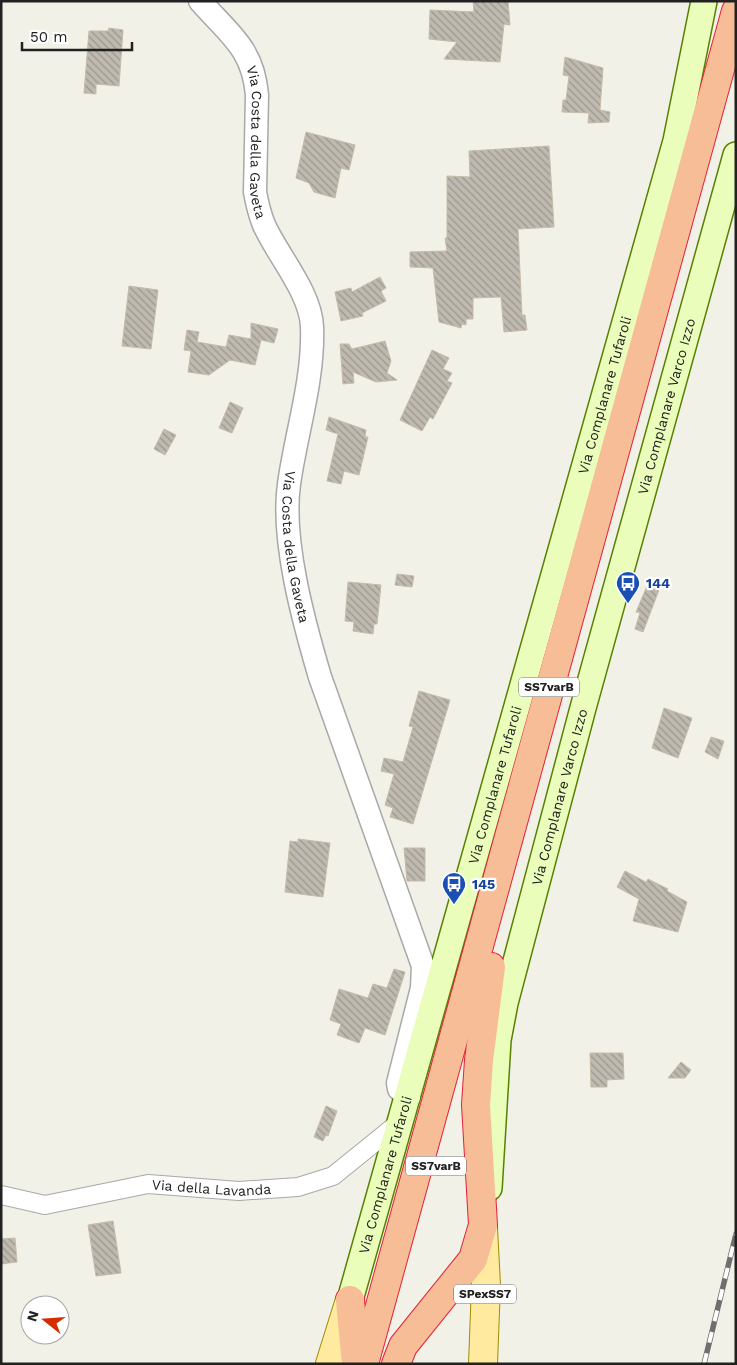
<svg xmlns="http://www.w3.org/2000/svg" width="737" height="1365" viewBox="0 0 737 1365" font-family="'Work Sans',sans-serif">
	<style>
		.building { fill: url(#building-back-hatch); stroke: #c5bba9 }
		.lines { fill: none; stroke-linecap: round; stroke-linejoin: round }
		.minor-casing { stroke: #a8a8a8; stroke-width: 20 }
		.tertiary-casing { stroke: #a8a8a8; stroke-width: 25 }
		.secondary-casing { stroke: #578100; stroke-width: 28 }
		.primary-casing { stroke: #9f8c00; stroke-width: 30 }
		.trunk-casing { stroke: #e42039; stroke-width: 30 }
		.minor { stroke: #fff; stroke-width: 18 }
		.tertiary { stroke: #fff; stroke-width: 22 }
		.secondary { stroke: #ebfdbb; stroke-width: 25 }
		.primary { stroke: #ffeaa0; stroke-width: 28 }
		.trunk { stroke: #f6bd96; stroke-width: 28 }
		.rail-casing { stroke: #6f6f6f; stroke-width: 5.5 }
		.rail { stroke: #fff; stroke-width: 4; stroke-dasharray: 11; stroke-linecap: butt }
		.labels { text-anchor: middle; stroke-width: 4.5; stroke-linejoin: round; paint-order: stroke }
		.shield { fill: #fff; stroke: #646464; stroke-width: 1 }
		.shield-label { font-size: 12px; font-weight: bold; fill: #212121 }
		.street-label { font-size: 14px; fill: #212121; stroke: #fff }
		.transit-label { font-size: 14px; font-weight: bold; fill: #164399; stroke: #fff; text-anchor: start }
	</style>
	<defs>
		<pattern id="building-back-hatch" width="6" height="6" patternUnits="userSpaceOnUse" patternTransform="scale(1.25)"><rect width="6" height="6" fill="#bfbab0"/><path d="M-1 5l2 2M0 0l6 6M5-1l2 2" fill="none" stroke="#9b978f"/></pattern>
	</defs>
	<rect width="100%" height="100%" fill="#f2f1e8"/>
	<!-- building -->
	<g class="building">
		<polygon points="473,1 508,1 510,25 504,24 500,62 444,59 457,42 429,39 430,10 474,12"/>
		<polygon points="109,28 123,30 119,86 96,84 96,94 84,93 89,31 108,31"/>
		<polygon points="565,57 603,68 600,110 610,112 609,122 588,123 589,113 562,112 563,100 566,100 569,76 563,75"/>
		<polygon points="306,132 355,145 349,170 341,168 335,198 314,192 309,183 296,178"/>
		<polygon points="549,146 554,227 518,229 522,315 525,315 527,330 504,332 501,297 473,298 473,319 466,319 466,325 462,324 461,328 439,322 433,268 410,267 410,252 447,251 445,238 447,238 447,176 470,177 469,151"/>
		<polygon points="380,277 386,288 381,291 386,301 362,313 363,316 341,321 335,292 351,288 352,292"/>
		<polygon points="129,286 158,290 151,349 122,346"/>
		<polygon points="251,323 278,329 274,343 261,340 255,365 230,360 209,375 188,372 191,351 184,350 187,330 199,332 197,342 226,347 229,335 251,339"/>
		<polygon points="385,341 391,361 387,373 397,380 376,382 353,372 354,383 343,384 340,344 349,344 352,349"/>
		<polygon points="432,350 449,358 443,369 452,373 447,381 452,383 433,419 430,417 422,431 400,420"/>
		<polygon points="230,402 243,408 232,433 219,428"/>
		<polygon points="329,417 366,430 365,437 368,437 359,475 344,471 341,484 327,481 338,434 326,430"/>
		<polygon points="164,429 176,435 165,455 154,449"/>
		<polygon points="397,574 414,576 412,587 395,585"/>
		<polygon points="348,582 381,585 377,624 374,624 373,634 353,631 354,622 345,621"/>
		<polygon points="647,586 659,590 643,632 635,629 640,613 636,612"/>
		<polygon points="419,691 450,700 413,824 390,817 393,808 385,805 394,774 381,771 384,758 403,762 413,727 409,726"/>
		<polygon points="664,708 692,718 678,758 652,748"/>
		<polygon points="711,737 724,741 718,759 705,752"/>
		<polygon points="298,839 330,843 323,897 285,892 290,841 298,842"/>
		<polygon points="404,848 425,848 425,881 407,881"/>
		<polygon points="625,871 646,882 648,879 668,889 667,891 687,902 678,932 633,921 639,899 617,887"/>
		<polygon points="394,969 405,972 385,1035 365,1028 359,1043 337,1035 341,1024 330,1020 339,989 368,998 373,984 387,988"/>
		<polygon points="590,1053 623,1053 624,1079 607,1080 607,1087 591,1087"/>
		<polygon points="681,1062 691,1070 685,1078 668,1078"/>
		<polygon points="326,1106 337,1111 328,1136 326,1135 323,1141 314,1137"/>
		<polygon points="113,1221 121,1273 96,1276 88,1225"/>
		<polygon points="15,1238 17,1262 1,1264 1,1239"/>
	</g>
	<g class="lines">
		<!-- minor casing -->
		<g class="minor-casing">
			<g id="minor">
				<path id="s1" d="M1 1195 45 1205 148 1184 239 1191 298 1187 333 1176 401 1121"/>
			</g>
		</g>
		<!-- tertiary casing -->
		<g class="tertiary-casing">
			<g id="tertiary">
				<path id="s2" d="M200 1C229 34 253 48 257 95L255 192C257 203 260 215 264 225 278 256 311 293 312 327 314 380 296 433 289 484 281 540 304 623 320 677L423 966 422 988 398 1083 399 1089 409 1097"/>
			</g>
		</g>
		<!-- secondary casing -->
		<g class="secondary-casing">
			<g id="secondary">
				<path id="s3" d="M489 1188 498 1040 505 1003 583 708 736 155"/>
				<path id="s4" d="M350 1300 676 141 704 1"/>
			</g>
		</g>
		<!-- primary casing -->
		<g class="primary-casing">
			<g id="primary">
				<polyline points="483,1228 486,1285 483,1364"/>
				<polyline points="330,1364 350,1300"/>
			</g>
		</g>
		<!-- trunk casing -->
		<g class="trunk-casing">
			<g id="trunk">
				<polyline points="350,1300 356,1364"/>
				<polyline points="364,1364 736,11"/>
				<polyline points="396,1364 403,1346 473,1259 483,1225 476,1105 479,1060 491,967"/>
			</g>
		</g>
		<!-- minor -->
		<use href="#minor" class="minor"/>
		<!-- tertiary -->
		<use href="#tertiary" class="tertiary"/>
		<!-- secondary -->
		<use href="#secondary" class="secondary"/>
		<!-- primary -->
		<use href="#primary" class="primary"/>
		<!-- trunk -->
		<use href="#trunk" class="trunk"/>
		<!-- rail casing -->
		<g class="rail-casing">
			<polyline id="rail" points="704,1364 736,1234"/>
		</g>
		<!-- rail -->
		<use href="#rail" class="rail"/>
	</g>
	<!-- icons -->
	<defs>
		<g id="bus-pin" transform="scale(1.25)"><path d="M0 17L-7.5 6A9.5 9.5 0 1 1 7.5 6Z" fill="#1a4fb4" stroke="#fff"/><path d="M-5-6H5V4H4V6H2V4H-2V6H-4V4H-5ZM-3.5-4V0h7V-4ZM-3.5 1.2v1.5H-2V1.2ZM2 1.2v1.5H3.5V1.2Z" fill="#fff"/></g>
	</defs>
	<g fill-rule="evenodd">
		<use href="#bus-pin" x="628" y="583"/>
		<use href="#bus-pin" x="454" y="884"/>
	</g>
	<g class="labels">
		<!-- shield labels -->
		<g class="shield">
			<rect x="519" y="677.5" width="60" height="19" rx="4"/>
			<rect x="406" y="1156.5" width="60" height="19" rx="4"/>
			<rect x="454" y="1284.5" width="62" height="19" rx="4"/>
		</g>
		<g class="shield-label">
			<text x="549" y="691">SS7varB</text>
			<text x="436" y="1170">SS7varB</text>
			<text x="485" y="1298">SPexSS7</text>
		</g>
		<!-- street labels -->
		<g class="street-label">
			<text dy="5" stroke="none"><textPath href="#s2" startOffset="160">Via Costa della Gaveta</textPath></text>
			<text dy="5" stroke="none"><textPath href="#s4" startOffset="940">Via Complanare Tufaroli</textPath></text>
			<text dy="5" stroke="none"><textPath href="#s3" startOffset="804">Via Complanare Varco Izzo</textPath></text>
			<text dy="5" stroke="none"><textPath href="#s2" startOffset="580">Via Costa della Gaveta</textPath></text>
			<text dy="5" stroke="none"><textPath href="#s4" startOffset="535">Via Complanare Tufaroli</textPath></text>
			<text dy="5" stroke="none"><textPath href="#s3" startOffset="399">Via Complanare Varco Izzo</textPath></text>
			<text dy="5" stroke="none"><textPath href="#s4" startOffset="130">Via Complanare Tufaroli</textPath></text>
			<text dy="5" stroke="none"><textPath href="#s1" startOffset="214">Via della Lavanda</textPath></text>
		</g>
		<!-- transit labels -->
		<g class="transit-label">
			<text x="646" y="588">144</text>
			<text x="472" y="889">145</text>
		</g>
	</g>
	<!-- border -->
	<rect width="737" height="1365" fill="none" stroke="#212121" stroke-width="5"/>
	<!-- north arrow -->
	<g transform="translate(45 1320) rotate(287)"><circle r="24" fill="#ffffff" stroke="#a6a6a6"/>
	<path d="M0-4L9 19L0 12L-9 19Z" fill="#d32d00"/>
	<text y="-8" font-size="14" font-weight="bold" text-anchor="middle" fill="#212121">N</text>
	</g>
	<!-- scale -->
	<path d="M22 42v8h110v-8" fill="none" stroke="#212121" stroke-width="2.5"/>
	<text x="30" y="42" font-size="15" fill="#212121" stroke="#ffffff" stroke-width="4" paint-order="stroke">50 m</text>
</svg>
